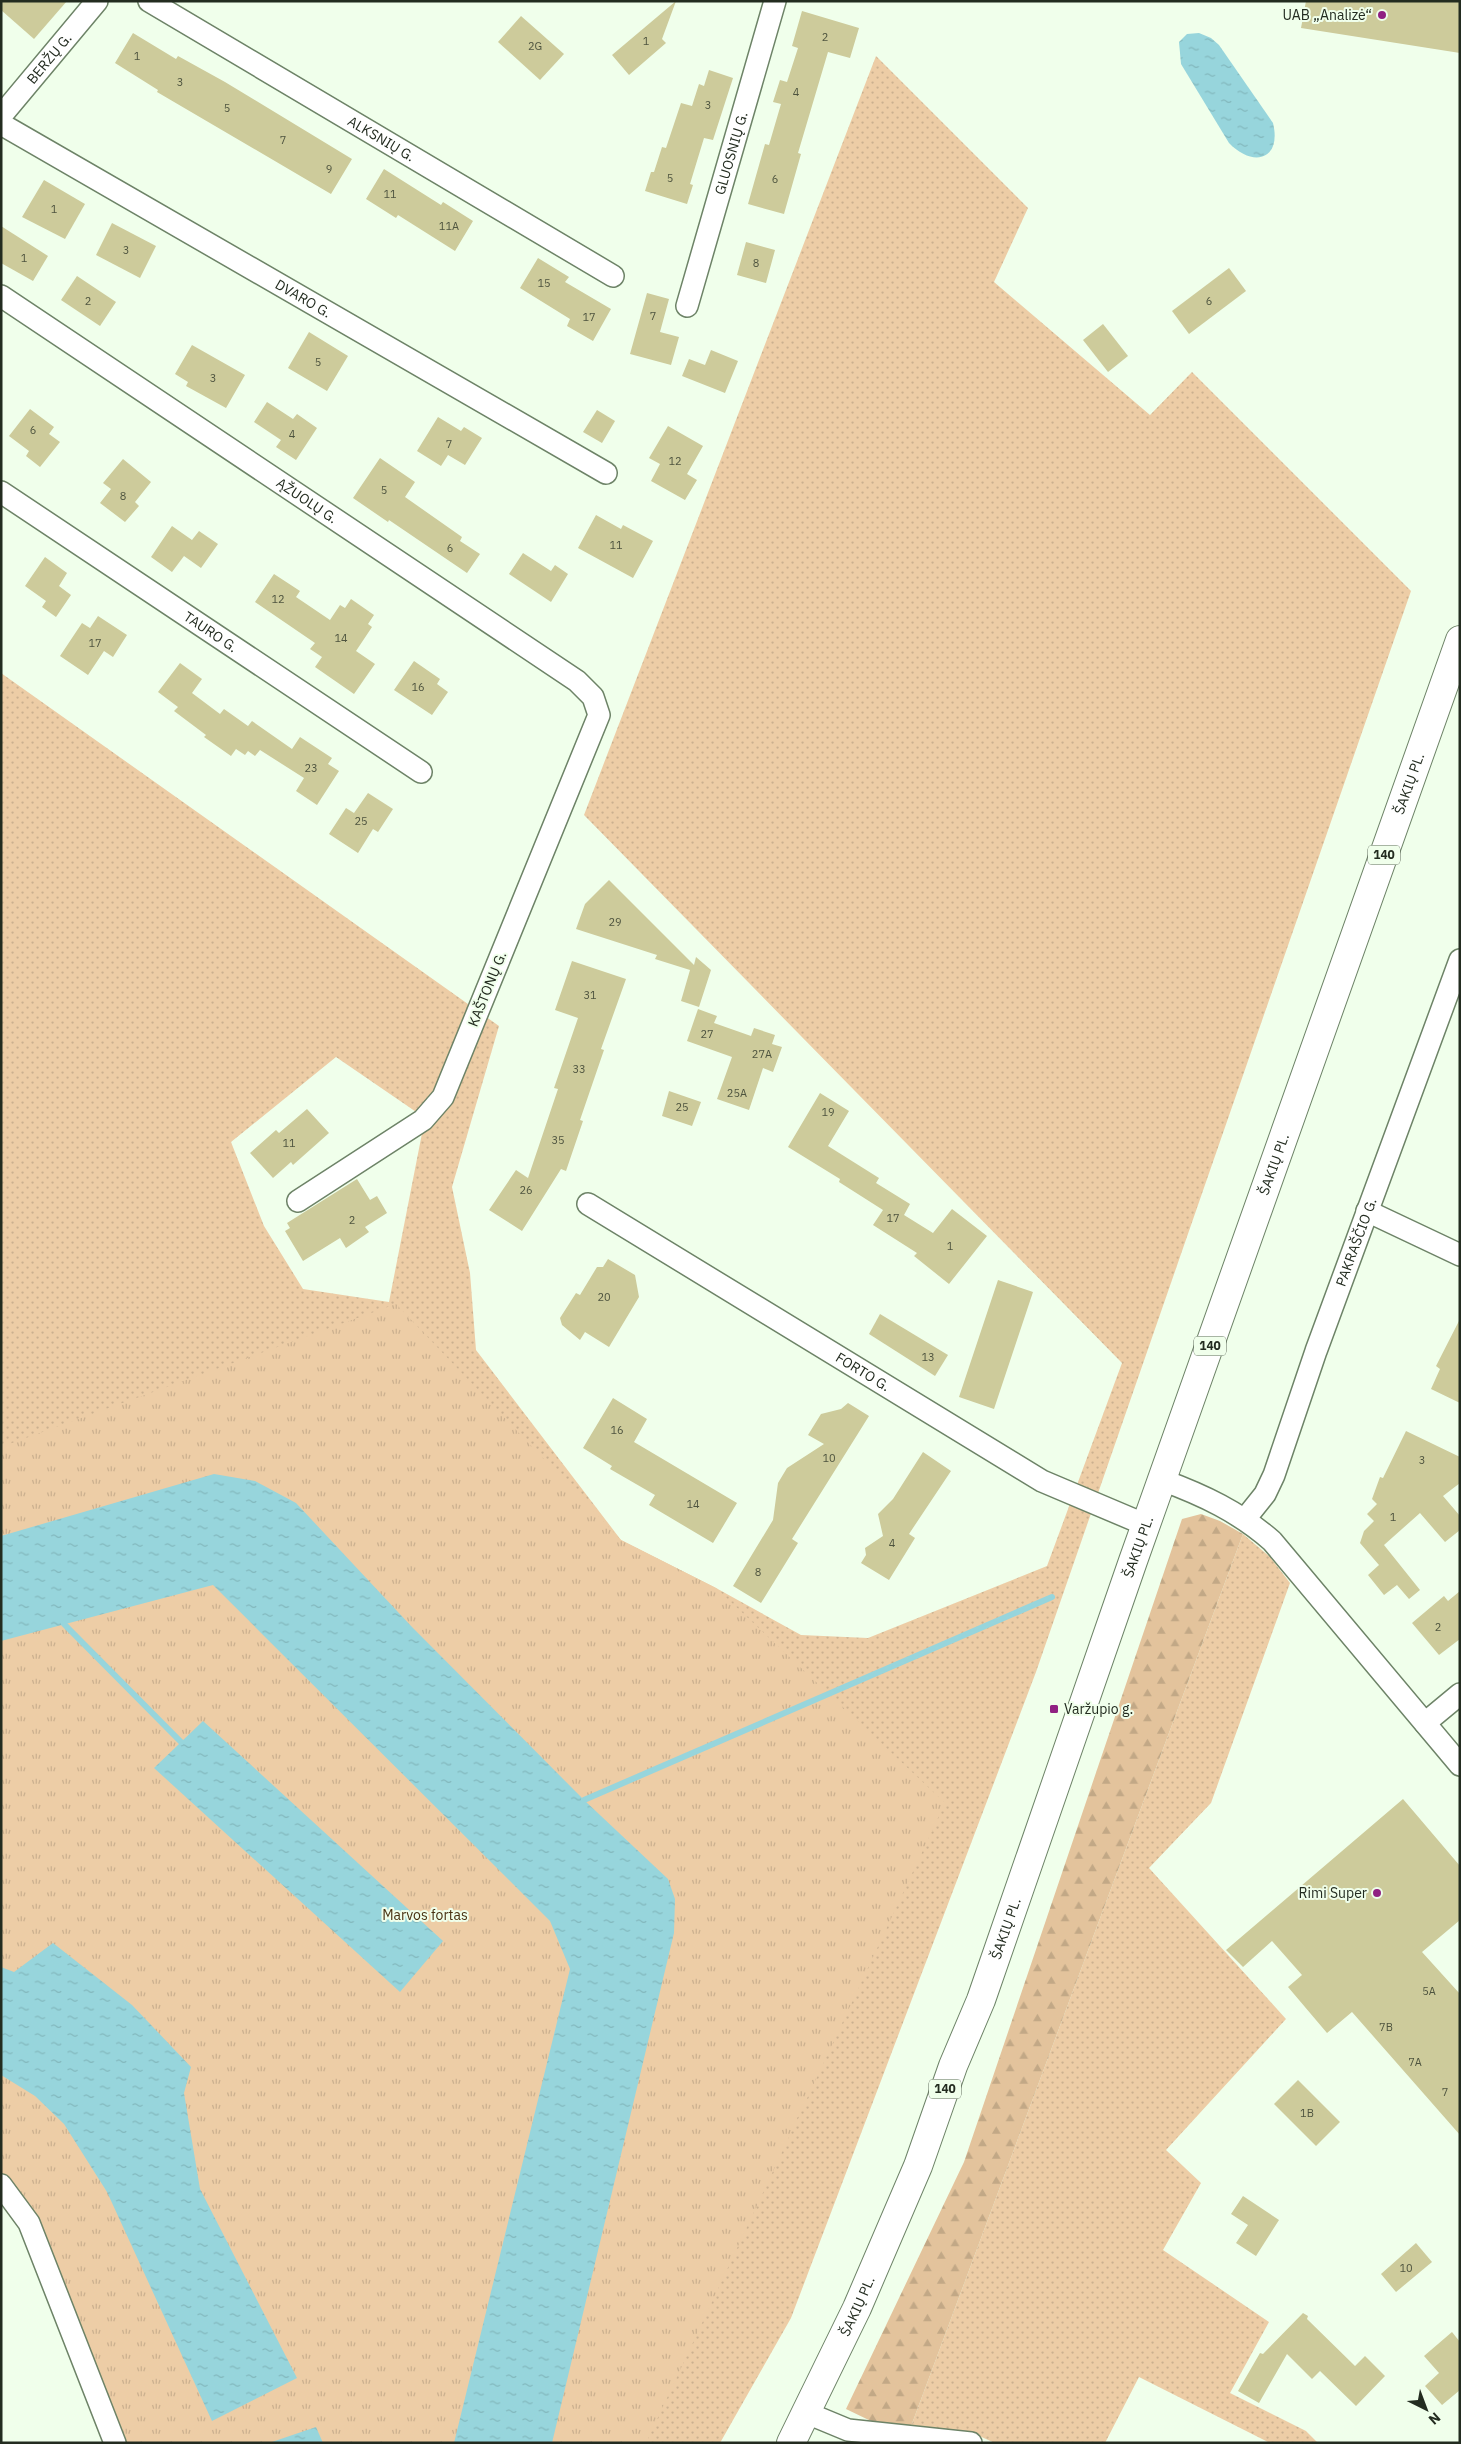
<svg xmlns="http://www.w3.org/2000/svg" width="1461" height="2444" viewBox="0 0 1461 2444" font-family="'IBM Plex Sans',sans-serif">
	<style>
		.grass { fill: url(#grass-dots); fill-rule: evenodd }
		.forest { fill: url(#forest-firs) }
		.park { fill: url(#park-tufts) }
		.water { fill: url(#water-ripples) }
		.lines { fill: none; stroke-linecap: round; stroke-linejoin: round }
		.stream { stroke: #97d5dc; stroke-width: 6 }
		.building { fill: #cdcb9b }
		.street-casing { stroke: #6d8367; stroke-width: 24 }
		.primary-casing { stroke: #6d8367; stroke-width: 30 }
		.street { stroke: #fff; stroke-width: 21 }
		.primary { stroke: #fff; stroke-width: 28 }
		.poi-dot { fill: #902182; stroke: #f0ffeb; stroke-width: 2 }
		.labels { text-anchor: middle; stroke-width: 4; stroke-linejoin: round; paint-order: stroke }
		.number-label { font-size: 11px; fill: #4e543f }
		.shield { fill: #f0ffeb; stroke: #606b5d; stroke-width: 1 }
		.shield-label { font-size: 12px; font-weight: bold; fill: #232c20 }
		.poi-label { font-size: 14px; fill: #232c20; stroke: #f0ffeb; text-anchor: end }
		.street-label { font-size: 14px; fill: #232c20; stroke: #f0ffeb }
		.park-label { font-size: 14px; fill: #473010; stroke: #f0ffeb }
	</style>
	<defs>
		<pattern id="grass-dots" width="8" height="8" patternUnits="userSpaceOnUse" patternTransform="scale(1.25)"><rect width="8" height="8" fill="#edcda6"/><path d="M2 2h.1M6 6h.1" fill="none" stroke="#cbb08f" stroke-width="1.8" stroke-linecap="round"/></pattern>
		<pattern id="forest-firs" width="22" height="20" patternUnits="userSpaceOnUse" patternTransform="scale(1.25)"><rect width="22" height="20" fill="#e3c39c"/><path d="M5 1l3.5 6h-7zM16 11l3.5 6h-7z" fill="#c2a886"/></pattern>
		<pattern id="park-tufts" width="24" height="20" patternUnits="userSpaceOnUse" patternTransform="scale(1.25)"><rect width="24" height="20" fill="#edcda6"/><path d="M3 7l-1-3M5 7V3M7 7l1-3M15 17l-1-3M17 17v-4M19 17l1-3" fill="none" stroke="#cbb08f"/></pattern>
		<pattern id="water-ripples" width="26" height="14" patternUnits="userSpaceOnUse" patternTransform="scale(1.25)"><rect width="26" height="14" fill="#97d5dc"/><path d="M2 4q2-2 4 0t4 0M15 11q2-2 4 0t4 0" fill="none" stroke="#82b7bc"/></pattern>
	</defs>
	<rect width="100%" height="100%" fill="#f0ffeb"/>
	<!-- grass -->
	<g class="grass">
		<path d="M876 56 1028 208 994 282 1150 415 1192 372 1411 591 1036 1672 791 2318 720 2443H552L1 1536V673L499 1026 452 1187 470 1273 476 1350 621 1540 716 1588 801 1635 868 1638 1047 1566 1122 1363 584 815ZM336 1057 425 1118 389 1302 303 1289 264 1226 231 1142Z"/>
		<polygon points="1243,1534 1270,1557 1290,1583 1211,1803 1149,1868 1286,2019 1166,2150 1201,2183 1163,2250 1269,2322 1230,2393 1306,2431 1318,2443 1270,2443 1139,2377 1105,2443 995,2443 977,2435 910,2429"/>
	</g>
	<!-- forest -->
	<polygon class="forest" points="1201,1514 1220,1521 1243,1534 910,2429 875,2423 846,2409 964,2162 1182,1519"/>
	<!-- park -->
	<polygon class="park" points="396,1304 621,1540 716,1588 945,1803 646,2443 111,2443 29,2223 1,2188 1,1447"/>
	<!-- water -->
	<g class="water">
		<path d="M1199 33 1211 38 1219 45 1273 123C1282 160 1253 168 1229 143L1181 64 1179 42 1187 34Z"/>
		<polygon points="214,1474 255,1481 296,1503 412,1627 584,1800 668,1879 675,1899 674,1933 552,2443 454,2443 570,1969 550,1921 213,1585 1,1641 1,1536"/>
		<polygon points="203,1721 443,1941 400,1992 154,1768"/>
		<polygon points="53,1943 132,2005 191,2067 184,2093 200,2189 297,2378 212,2421 107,2192 64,2124 35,2096 1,2075 1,1967 14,1972"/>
		<polygon points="316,2427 323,2443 269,2443"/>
	</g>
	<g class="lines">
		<!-- stream -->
		<g class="stream">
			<polyline points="64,1624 181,1742"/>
			<polyline points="584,1800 1052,1597"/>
		</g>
	</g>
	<!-- building -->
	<g class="building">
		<polygon points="1,1 67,1 34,39 1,10"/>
		<polygon points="676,1 662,39 666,43 629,75 612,55"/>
		<polygon points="1306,1 1460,1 1460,53 1301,28"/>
		<polygon points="802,11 859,28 850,58 828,52 798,153 801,154 784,214 748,204 765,144 769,145 781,104 773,102 780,80 787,82 798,48 792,46"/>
		<polygon points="521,16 564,54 540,80 498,42"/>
		<polygon points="133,33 176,59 178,56 225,82 352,159 331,194 157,92 158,90 115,63"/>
		<polygon points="709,70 733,78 713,140 704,138 690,184 693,185 687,204 645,191 651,172 654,172 662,147 666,148 681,103 692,106 699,84 704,86"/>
		<polygon points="384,169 441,205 443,202 473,221 455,251 398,215 396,218 366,199"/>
		<polygon points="44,180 85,204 65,239 22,217"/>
		<polygon points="112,223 156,246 140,278 96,255"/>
		<polygon points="1,226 48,256 33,281 1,263"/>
		<polygon points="746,242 775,250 766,283 737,275"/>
		<polygon points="538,258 569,277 565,282 611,309 593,341 567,326 570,319 520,288"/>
		<polygon points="1229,268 1246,291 1189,334 1172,311"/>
		<polygon points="77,276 116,302 100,326 61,300"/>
		<polygon points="647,293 669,299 660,332 679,337 671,365 630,354"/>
		<polygon points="1103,324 1128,356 1108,372 1083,340"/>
		<polygon points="309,332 348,356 327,391 288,368"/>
		<polygon points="192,345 245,375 226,408 186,386 188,382 175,374"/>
		<polygon points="711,350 738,361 725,393 682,376 689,359 705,365"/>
		<polygon points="267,402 293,419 297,414 317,428 296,460 276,447 281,440 254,422"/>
		<polygon points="30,409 54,427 49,434 60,442 40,467 26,456 29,451 9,436"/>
		<polygon points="597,410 615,421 602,443 583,432"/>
		<polygon points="438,417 461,431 464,427 482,438 465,465 448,455 441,466 417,451"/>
		<polygon points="668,426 703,446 687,474 697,480 685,500 651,481 660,464 649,458"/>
		<polygon points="380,458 415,482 405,497 462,537 460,541 480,554 467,573 389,520 388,522 353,498"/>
		<polygon points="123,459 151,482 135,502 139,506 125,522 100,503 111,489 103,483"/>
		<polygon points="596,515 621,529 623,525 653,541 633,578 578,548"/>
		<polygon points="172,526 192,540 199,531 218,544 201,568 184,556 172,572 151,557"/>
		<polygon points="523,553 551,571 555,565 568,574 551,602 509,574"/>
		<polygon points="45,557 67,573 59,586 71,595 56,617 42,607 46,601 25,586"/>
		<polygon points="274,574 300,591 296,597 330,620 340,605 345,608 351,599 374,615 368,624 372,627 356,651 375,664 354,694 315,667 322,657 310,649 315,643 255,602"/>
		<polygon points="98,616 127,635 113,657 104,651 88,675 60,656 82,623 90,628"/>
		<polygon points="414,661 440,679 437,684 448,692 432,715 394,690"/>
		<polygon points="180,663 202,679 192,693 220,714 224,709 248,726 252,721 292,749 300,737 332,758 328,764 339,771 317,805 296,791 304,778 260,750 255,756 248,751 245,755 236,749 231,756 204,737 206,735 174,711 178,707 158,692"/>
		<polygon points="368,793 393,809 378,832 373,829 358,853 329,834 346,808 354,813"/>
		<polygon points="609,880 694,965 696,957 711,970 699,1007 681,1001 690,970 655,959 657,955 576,929 585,904"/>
		<polygon points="572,961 626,979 601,1049 604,1050 580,1120 583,1121 566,1171 561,1169 522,1231 489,1210 516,1170 528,1178 558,1089 554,1088 578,1018 555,1010"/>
		<polygon points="698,1009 717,1016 714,1023 751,1036 754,1028 775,1035 772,1044 782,1047 773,1072 763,1068 749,1110 717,1099 732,1057 687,1041"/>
		<polygon points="669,1091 701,1102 692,1126 662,1116"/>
		<polygon points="820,1093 849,1111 828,1146 879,1178 876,1183 910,1204 904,1215 933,1233 952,1209 987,1236 949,1284 914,1256 917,1253 873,1225 883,1210 839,1182 840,1179 788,1147"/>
		<polygon points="307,1109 329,1133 293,1165 291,1162 273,1178 250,1153 276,1130 279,1133"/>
		<polygon points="357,1179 370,1200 377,1196 387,1213 365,1227 369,1232 346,1248 340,1238 303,1261 285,1231 290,1228 287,1223"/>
		<polygon points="608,1259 635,1275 639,1297 609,1347 585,1332 580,1340 562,1325 560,1318 576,1293 580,1295 597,1267 603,1267"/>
		<polygon points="998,1280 1033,1292 994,1409 959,1397"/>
		<polygon points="880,1314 948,1355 935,1376 869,1334"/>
		<polygon points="1460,1319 1460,1403 1431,1389 1440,1369 1436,1366"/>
		<polygon points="613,1398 647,1419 634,1442 737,1503 713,1543 649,1505 655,1495 610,1469 612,1466 583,1448"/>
		<polygon points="848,1403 869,1416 792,1539 798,1543 761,1603 733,1586 773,1520 778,1483 787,1468 824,1444 808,1435 821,1414 841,1409"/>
		<polygon points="1406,1431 1460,1457 1460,1483 1443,1496 1460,1516 1460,1530 1445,1542 1420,1513 1384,1545 1420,1590 1409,1599 1397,1585 1384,1595 1368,1575 1379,1565 1360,1543 1364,1531 1374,1521 1367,1514 1377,1504 1372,1499 1380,1477 1383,1478"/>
		<polygon points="923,1452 951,1471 909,1534 915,1538 889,1580 861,1563 866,1555 865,1548 883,1536 878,1514 893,1499"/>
		<polygon points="1460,1591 1460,1639 1439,1655 1412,1623 1444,1596 1448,1601"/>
		<polygon points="1403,1799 1460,1866 1460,1920 1422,1952 1460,1994 1460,2135 1352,2012 1327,2033 1288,1987 1302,1975 1272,1941 1243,1967 1226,1950"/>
		<polygon points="1298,2080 1340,2122 1316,2146 1274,2104"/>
		<polygon points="1243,2196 1279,2220 1256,2256 1236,2243 1248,2225 1231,2214"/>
		<polygon points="1416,2243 1432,2262 1396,2292 1381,2274"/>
		<polygon points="1303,2313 1308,2316 1307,2319 1355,2366 1365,2356 1385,2376 1356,2406 1320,2371 1312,2379 1287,2354 1259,2403 1238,2391 1260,2353 1263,2354"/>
		<polygon points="1452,2332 1460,2342 1460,2390 1442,2405 1425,2386 1439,2373 1424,2356"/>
	</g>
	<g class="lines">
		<!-- street casing -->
		<g class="street-casing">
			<g id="street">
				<path id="s1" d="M149 1 613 276"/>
				<path id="s2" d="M1 116 97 1"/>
				<path id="s3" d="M1 124 606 473"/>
				<path id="s4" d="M1 296 577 681 593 697 599 715 443 1097 423 1120 298 1201"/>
				<path id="s5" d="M687 306 775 1"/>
				<path id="s6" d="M1 492 421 772"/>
				<path id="s7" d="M588 1204 1042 1481 1146 1525"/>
				<polyline points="1367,1211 1460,1255"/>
				<path d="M1162 1480C1203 1495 1239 1512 1272 1541L1460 1765"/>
				<path id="s8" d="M1245 1519 1265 1494 1274 1475 1316 1351 1460 960"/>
				<polyline points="1425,1723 1460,1694"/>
				<polyline points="1,2185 29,2223 115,2443"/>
				<polyline points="807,2413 848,2430 971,2443"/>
			</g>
		</g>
		<!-- primary casing -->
		<g class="primary-casing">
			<g id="primary">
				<path id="s9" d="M791 2443 857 2308 918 2166 953 2066 981 2000 1133 1561 1460 640"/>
			</g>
		</g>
		<!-- street -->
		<use href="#street" class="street"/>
		<!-- primary -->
		<use href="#primary" class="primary"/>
	</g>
	<!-- markers -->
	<g class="poi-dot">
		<circle cx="1382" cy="15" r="5"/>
		<rect x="1049" y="1704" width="10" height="10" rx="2.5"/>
		<circle cx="1377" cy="1893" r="5"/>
	</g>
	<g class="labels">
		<!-- number labels -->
		<g class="number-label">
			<text x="825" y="41">2</text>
			<text x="646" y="45">1</text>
			<text x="535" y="50">2G</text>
			<text x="137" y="60">1</text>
			<text x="180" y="86">3</text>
			<text x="796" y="96">4</text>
			<text x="708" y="109">3</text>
			<text x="227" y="112">5</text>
			<text x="283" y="144">7</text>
			<text x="329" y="173">9</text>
			<text x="670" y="182">5</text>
			<text x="775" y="183">6</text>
			<text x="390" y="198">11</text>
			<text x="54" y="213">1</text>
			<text x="449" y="230">11A</text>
			<text x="126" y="254">3</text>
			<text x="24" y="262">1</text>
			<text x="756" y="267">8</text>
			<text x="544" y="287">15</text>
			<text x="88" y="305">2</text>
			<text x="1209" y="305">6</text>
			<text x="653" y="320">7</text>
			<text x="589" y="321">17</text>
			<text x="318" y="366">5</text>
			<text x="213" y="382">3</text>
			<text x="33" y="434">6</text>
			<text x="292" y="438">4</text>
			<text x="449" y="448">7</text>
			<text x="675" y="465">12</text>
			<text x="384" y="494">5</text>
			<text x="123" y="500">8</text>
			<text x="616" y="549">11</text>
			<text x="450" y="552">6</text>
			<text x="278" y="603">12</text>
			<text x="341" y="642">14</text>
			<text x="95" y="647">17</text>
			<text x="418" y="691">16</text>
			<text x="311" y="772">23</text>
			<text x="361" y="825">25</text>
			<text x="615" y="926">29</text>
			<text x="590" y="999">31</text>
			<text x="707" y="1038">27</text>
			<text x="762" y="1058">27A</text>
			<text x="579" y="1073">33</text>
			<text x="737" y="1097">25A</text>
			<text x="682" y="1111">25</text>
			<text x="828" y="1116">19</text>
			<text x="558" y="1144">35</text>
			<text x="289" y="1147">11</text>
			<text x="526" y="1194">26</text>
			<text x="893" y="1222">17</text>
			<text x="352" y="1224">2</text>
			<text x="950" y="1250">1</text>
			<text x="604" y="1301">20</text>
			<text x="928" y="1361">13</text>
			<text x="617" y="1434">16</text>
			<text x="829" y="1462">10</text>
			<text x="1422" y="1464">3</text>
			<text x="693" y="1508">14</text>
			<text x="1393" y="1521">1</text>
			<text x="892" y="1547">4</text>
			<text x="758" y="1576">8</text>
			<text x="1438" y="1631">2</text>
			<text x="1429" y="1995">5A</text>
			<text x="1386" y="2031">7B</text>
			<text x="1415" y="2066">7A</text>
			<text x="1445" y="2096">7</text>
			<text x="1307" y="2117">1B</text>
			<text x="1406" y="2272">10</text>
		</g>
		<!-- shield labels -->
		<g class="shield">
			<rect x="1368" y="845.5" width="32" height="19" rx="4"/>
			<rect x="1194" y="1336.5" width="32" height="19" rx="4"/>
			<rect x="929" y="2079.5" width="32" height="19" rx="4"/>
		</g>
		<g class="shield-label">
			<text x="1384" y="859">140</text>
			<text x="1210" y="1350">140</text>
			<text x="945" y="2093">140</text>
		</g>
		<!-- poi labels -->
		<g class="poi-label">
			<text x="1372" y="20">UAB „Analizė“</text>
			<text x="1064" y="1714" text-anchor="start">Varžupio g.</text>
			<text x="1367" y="1898">Rimi Super</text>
		</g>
		<!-- street labels -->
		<g class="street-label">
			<text dy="5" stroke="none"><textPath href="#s2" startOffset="75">BERŽŲ G.</textPath></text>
			<text dy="5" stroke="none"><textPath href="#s1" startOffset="270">ALKSNIŲ G.</textPath></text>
			<text dy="5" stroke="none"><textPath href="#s5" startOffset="159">GLUOSNIŲ G.</textPath></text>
			<text dy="5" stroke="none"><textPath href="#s3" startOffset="349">DVARO G.</textPath></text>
			<text dy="5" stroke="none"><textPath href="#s4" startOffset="368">ĄŽUOLŲ G.</textPath></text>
			<text dy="5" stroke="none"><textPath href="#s6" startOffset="252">TAURO G.</textPath></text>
			<text dy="5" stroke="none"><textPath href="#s9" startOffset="1772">ŠAKIŲ PL.</textPath></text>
			<text transform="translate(487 989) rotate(-68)" y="5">KAŠTONŲ G.</text>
			<text dy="5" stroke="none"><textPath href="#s9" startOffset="1368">ŠAKIŲ PL.</textPath></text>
			<text dy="5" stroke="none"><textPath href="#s8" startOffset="300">PAKRAŠČIO G.</textPath></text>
			<text dy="5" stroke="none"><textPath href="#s7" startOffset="322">FORTO G.</textPath></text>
			<text dy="5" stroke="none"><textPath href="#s9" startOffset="962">ŠAKIŲ PL.</textPath></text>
			<text dy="5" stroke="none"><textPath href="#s9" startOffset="558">ŠAKIŲ PL.</textPath></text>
			<text dy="5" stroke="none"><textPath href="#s9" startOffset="152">ŠAKIŲ PL.</textPath></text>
		</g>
		<!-- park labels -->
		<g class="park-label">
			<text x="425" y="1920">Marvos fortas</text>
		</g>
	</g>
	<!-- border -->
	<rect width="1461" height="2444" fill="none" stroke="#232c20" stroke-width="5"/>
	<!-- north arrow -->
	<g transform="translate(1426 2409) rotate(138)" stroke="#f0ffeb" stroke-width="4" paint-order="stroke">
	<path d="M0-4L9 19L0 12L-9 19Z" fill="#232c20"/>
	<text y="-8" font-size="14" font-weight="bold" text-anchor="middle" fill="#232c20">N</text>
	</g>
</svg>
